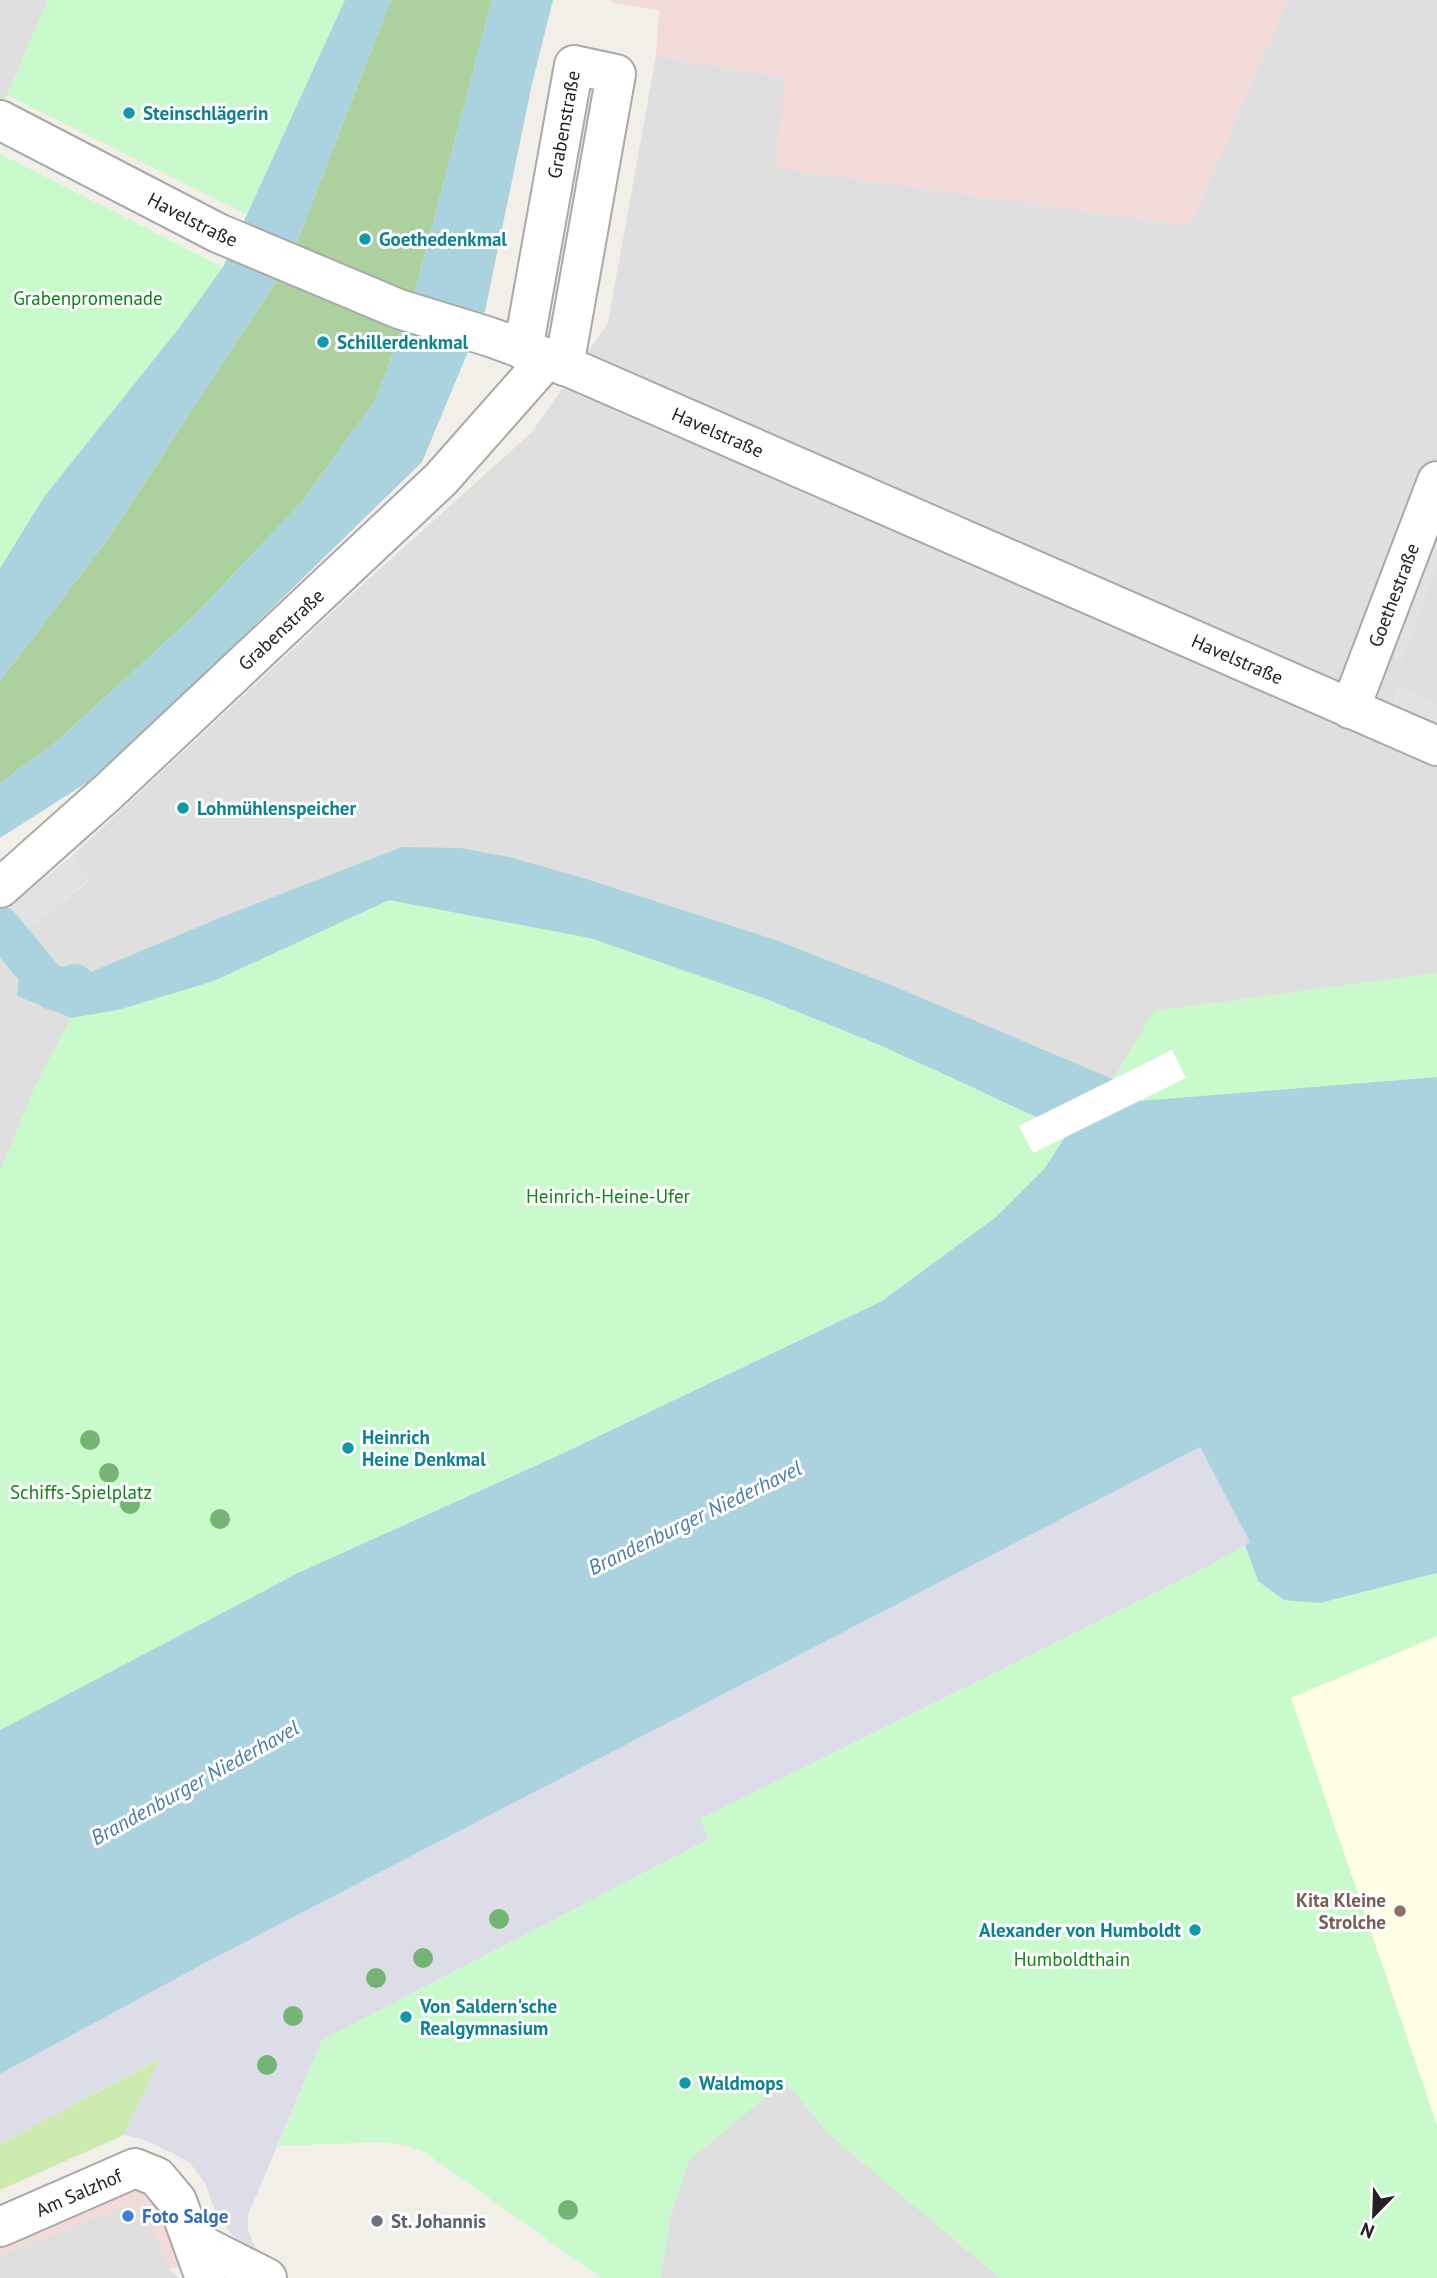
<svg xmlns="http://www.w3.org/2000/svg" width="1437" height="2278" viewBox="0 0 1437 2278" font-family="'PT Sans',sans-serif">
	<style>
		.residential { fill: #e0dfdf }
		.commercial { fill: #f2dad9 }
		.education { fill: #ffffe5 }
		.grass { fill: #cdebb0 }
		.forest { fill: #add19e }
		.park { fill: #c8facc }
		.parking { fill: #e2e2e2 }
		.plaza { fill: #dddde8 }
		.water { fill: #aad3df }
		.pier { fill: #fff }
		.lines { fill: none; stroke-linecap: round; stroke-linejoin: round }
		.canal { stroke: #aad3df; stroke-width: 40 }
		.minor-casing { stroke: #a9a9a9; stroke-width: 42 }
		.minor { stroke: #fff; stroke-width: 38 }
		.tree { fill: #74b475 }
		.culture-dot { fill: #0f9aa8; stroke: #fff; stroke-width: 2.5 }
		.education-dot { fill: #8d6e63; stroke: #fff; stroke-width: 2.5 }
		.shop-dot { fill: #3f7fe0; stroke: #fff; stroke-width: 2.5 }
		.worship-dot { fill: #6b7280; stroke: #fff; stroke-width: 2.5 }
		.labels { text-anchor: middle; stroke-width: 6; stroke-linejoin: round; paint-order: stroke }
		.culture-label { font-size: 19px; font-weight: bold; fill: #0d838f; stroke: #fff; text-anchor: start }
		.street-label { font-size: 19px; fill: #222; stroke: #fff }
		.park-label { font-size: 19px; fill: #0c8416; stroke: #fff }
		.education-label { font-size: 19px; font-weight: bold; fill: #785e54; stroke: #fff; text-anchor: end }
		.shop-label { font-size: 19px; font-weight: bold; fill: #366cbe; stroke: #fff; text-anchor: start }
		.worship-label { font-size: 19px; font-weight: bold; fill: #5b616d; stroke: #fff; text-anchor: start }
		.water-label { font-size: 21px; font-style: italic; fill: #4a7aab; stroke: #fff }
	</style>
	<rect width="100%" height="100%" fill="#f2efe9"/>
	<!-- residential -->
	<g class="residential">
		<polygon points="0,0 48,0 7,95 0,106"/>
		<polygon points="1287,0 1437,0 1437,973 1155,1011 1113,1079 896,987 776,940 91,972 35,963 17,996 71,1018 35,1087 0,1172 0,951 90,880 72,856 340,605 532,432 608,323 656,56 785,78 776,168 1190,226"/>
		<polygon points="785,2081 830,2135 1000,2278 660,2278 670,2219 689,2160"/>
		<polygon points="125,2205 147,2214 169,2269 178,2278 0,2278 0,2255"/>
	</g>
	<!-- commercial -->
	<g class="commercial">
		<polygon points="611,0 1287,0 1190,226 775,168 785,78 656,56 659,10 613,3"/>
		<polygon points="138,2166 202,2264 169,2269 147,2215 125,2205 0,2255 0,2224"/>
	</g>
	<!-- education -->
	<polygon class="education" points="1437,1636 1437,2125 1290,1698"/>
	<!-- grass -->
	<polygon class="grass" points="161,2058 124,2135 0,2190 0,2144"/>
	<!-- forest -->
	<polygon class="forest" points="391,0 492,0 414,295 375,401 300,504 194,616 55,743 0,783 0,681 107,540 292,257 308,213"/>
	<!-- park -->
	<g class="park">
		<polygon points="48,0 345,0 248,215 7,95"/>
		<polygon points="0,154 223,267 179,328 44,497 0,567"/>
		<polygon points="389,900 590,938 766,999 877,1044 1036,1117 1019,1126 1065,1137 1044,1169 996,1217 882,1301 556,1456 391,1531 0,1730 0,1172 35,1087 71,1018 118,1010 214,981"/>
		<polygon points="1437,973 1437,1077 1139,1101 1113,1079 1154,1011"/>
		<polygon points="1245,1545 1249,1557 1320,1603 1437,1573 1437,1636 1291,1698 1437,2125 1437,2278 1000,2278 830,2135 785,2081 689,2160 670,2219 660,2278 601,2278 426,2153 406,2145 384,2142 278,2146 322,2040 701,1843 707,1839 700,1819 1207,1567"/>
	</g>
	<!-- parking -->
	<g class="parking">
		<polygon points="1437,481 1437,568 1402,662 1373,651"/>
		<polygon points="1398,687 1437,704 1437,739 1388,719"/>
		<polygon points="72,856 90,879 0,951 0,914"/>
	</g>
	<!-- plaza -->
	<polygon class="plaza" points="1200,1447 1251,1542 1207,1567 700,1819 708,1839 701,1843 322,2040 248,2215 248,2230 259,2256 233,2236 215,2211 205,2183 190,2163 177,2155 142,2139 124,2135 160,2058 0,2144 0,2074 5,2071 205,1963"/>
	<!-- water -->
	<g class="water">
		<polygon points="345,0 391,0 308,213 292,257 107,540 0,681 0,568 44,497 179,328 223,267"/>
		<polygon points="492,0 553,0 532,84 485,311 422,462 105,771 0,838 0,783 55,743 194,616 300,504 375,401 414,295"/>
		<polygon points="402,847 461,848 509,857 580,877 776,940 896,987 1113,1079 1139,1101 1437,1077 1437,1573 1320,1603 1284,1600 1258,1581 1245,1545 1250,1542 1200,1447 205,1963 0,2074 0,1730 298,1573 557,1456 882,1301 996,1217 1044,1169 1065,1137 1036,1117 950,1077 877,1044 766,999 590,938 389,900 214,981 118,1010 71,1018 17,996 19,977 35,963 91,972 222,917"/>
	</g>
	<!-- pier -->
	<polygon class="pier" points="1172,1050 1186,1078 1033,1153 1019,1126"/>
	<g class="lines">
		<!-- canal -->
		<polyline class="canal" points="0,926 53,990 75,984"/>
		<!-- minor casing -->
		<g class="minor-casing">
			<g id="minor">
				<path id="s1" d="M0 120 218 233 399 309 490 337 548 358 1437 746"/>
				<path id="s2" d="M523 350 574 65 616 74 564 366"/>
				<path id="s3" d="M1350 709 1437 481"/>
				<path id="s4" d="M0 888 108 792 441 479 548 358"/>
				<path id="s5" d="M0 2227 135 2168 157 2177 177 2201 205 2278"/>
				<polyline points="192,2240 267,2278"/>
			</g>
		</g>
		<!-- minor -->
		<use href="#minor" class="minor"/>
	</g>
	<!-- trees -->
	<g class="tree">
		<circle cx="90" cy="1440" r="10"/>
		<circle cx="109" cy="1473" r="10"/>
		<circle cx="130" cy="1504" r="10"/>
		<circle cx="220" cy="1519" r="10"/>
		<circle cx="499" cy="1919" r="10"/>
		<circle cx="423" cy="1958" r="10"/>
		<circle cx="376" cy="1978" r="10"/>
		<circle cx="293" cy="2016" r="10"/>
		<circle cx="267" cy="2065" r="10"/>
		<circle cx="568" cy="2210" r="10"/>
	</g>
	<!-- markers -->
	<g class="culture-dot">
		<circle cx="129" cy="113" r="7"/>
		<circle cx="365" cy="239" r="7"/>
		<circle cx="323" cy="342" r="7"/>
		<circle cx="183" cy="808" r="7"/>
		<circle cx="348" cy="1448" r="7"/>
		<circle cx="1195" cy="1930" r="7"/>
		<circle cx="406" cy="2017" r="7"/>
		<circle cx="685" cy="2083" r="7"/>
	</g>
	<circle class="education-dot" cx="1400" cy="1911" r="7"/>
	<circle class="shop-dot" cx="128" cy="2216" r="7"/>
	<circle class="worship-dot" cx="377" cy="2221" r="7"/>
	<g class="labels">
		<!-- culture labels -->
		<g class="culture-label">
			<text x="143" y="120">Steinschlägerin</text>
			<text x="379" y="246">Goethedenkmal</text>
			<text x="337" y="349">Schillerdenkmal</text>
			<text x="197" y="815">Lohmühlenspeicher</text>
			<text x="362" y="1444">Heinrich<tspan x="362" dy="22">Heine Denkmal</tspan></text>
			<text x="1181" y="1937" text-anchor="end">Alexander von Humboldt</text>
			<text x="420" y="2013">Von Saldern'sche<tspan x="420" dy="22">Realgymnasium</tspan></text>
			<text x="699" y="2090">Waldmops</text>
		</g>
		<!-- street labels -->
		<g class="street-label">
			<text dy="7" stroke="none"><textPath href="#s2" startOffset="229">Grabenstraße</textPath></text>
			<text dy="7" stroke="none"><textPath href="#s1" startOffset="217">Havelstraße</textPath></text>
			<text dy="7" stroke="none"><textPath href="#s1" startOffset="784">Havelstraße</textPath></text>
			<text dy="7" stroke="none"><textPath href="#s3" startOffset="122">Goethestraße</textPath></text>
			<text dy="7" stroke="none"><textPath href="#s4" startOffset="382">Grabenstraße</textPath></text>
			<text dy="7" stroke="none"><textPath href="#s1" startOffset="1351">Havelstraße</textPath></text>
			<text dy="7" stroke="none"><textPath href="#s5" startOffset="86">Am Salzhof</textPath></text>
		</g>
		<!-- park labels -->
		<g class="park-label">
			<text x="88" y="305">Grabenpromenade</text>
			<text x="608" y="1203">Heinrich-Heine-Ufer</text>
			<text x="81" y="1499">Schiffs-Spielplatz</text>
			<text x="1072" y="1966">Humboldthain</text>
		</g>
		<!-- education labels -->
		<g class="education-label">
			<text x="1386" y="1907">Kita Kleine<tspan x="1386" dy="22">Strolche</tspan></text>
		</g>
		<!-- shop labels -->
		<g class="shop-label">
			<text x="142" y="2223">Foto Salge</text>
		</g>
		<!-- worship labels -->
		<g class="worship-label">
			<text x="391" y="2228">St. Johannis</text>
		</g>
		<!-- water labels -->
		<g class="water-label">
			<text transform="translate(695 1518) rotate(-26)" y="7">Brandenburger Niederhavel</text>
			<text transform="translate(195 1783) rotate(-29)" y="7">Brandenburger Niederhavel</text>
		</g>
	</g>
	<!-- north arrow -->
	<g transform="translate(1374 2215) rotate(203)" stroke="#ffffff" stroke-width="5" paint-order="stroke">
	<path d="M0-5L12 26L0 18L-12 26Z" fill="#222222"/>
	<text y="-10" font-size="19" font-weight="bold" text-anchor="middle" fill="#222222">N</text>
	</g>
</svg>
